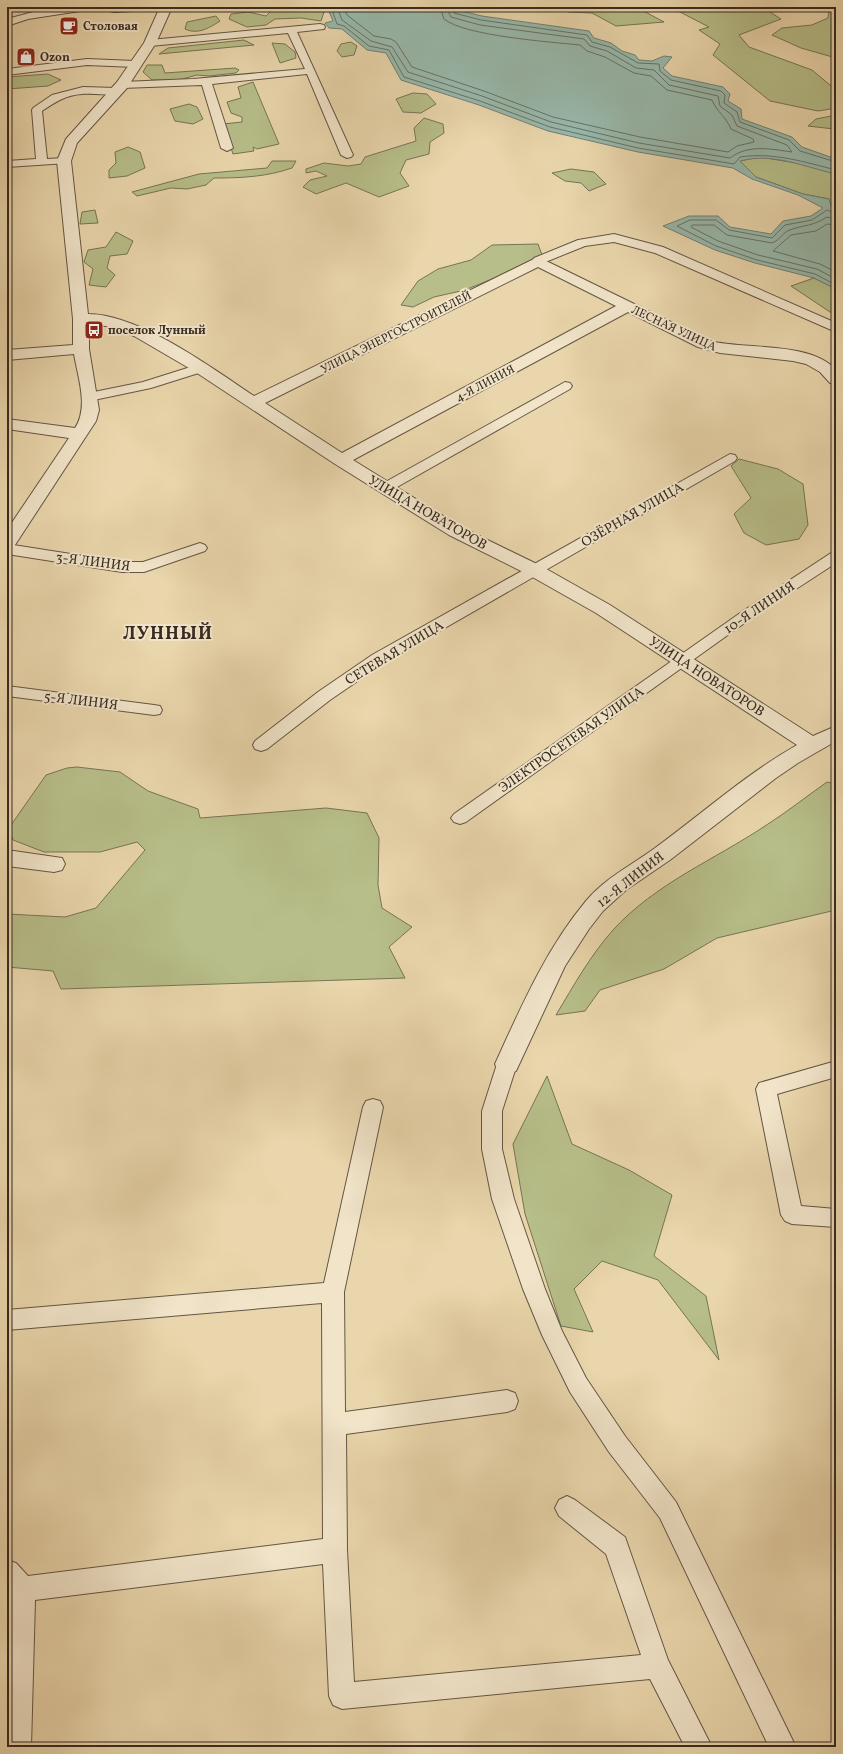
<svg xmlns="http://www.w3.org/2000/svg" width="843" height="1754" viewBox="0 0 843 1754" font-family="Vollkorn,serif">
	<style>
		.green { fill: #b7be89; stroke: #777456 }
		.water { fill: #98b9ac; stroke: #718075 }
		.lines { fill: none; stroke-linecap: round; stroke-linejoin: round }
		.shore { stroke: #687267; stroke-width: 1 }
		.service-casing { stroke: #645644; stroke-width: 2 }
		.minor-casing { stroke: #645644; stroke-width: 2 }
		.service { fill: #f1e4c9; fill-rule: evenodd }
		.minor { fill: #f1e4c9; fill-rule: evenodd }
		.labels { text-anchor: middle; stroke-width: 4; stroke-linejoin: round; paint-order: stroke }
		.far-poi-label { font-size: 12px; font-weight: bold; fill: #372b22; stroke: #f1e4c9; text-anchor: start }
		.far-street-label { font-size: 12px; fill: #372b22; stroke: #f1e4c9 }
		.street-label { font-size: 14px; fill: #372b22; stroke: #f1e4c9 }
		.district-label { font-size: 18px; font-weight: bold; letter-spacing: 1px; fill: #372b22; stroke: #f1e4c9 }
	</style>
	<rect width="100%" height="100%" fill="#ead6ac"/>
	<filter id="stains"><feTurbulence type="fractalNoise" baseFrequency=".005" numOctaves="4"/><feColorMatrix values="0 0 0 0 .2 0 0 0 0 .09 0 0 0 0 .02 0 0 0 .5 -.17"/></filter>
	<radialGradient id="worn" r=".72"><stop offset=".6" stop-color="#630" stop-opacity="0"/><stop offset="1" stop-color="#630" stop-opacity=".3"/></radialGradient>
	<!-- green -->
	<g class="green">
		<polygon points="549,7 636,7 664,22 616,26 592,13 569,12"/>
		<polygon points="691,7 762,7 781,19 739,35 749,47 812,70 836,90 836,108 818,111 770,101 713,55 720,44 699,30 709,27 678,11"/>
		<polygon points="819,7 836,7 836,58 801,48 772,35 782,28 812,25 828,18 829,10"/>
		<polygon points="274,8 299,8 324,12 321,21 301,18 275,19 266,25 247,27 229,19 231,14 248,12 266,16"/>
		<path d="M216 16 220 21C209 28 198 35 185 29L187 22Z"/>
		<polygon points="244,40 254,45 159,54 168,48"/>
		<polygon points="351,42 357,46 354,55 342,57 337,51 341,44"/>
		<polygon points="272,43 285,44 295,52 296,58 280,63"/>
		<polygon points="147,65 162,65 165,73 235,68 239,70 236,73 209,76 197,75 179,80 152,80 143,72"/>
		<polygon points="48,74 61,80 48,86 7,89 7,77"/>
		<polygon points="253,82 279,144 257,149 253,147 254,151 233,154 223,124 242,122 242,117 231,113 227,102 241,98 238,87"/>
		<polygon points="413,93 427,94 436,104 421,113 403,112 396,99"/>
		<polygon points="189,104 197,107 203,119 193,124 175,121 170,109"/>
		<polygon points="836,115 836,131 834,129 808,126 816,119"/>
		<polygon points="424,118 443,124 444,133 430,142 429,154 406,160 400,173 409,186 379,197 346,183 316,194 303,187 310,180 327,176 316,171 306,173 306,169 324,163 348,166 361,164 365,157 416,141 414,128"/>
		<polygon points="128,147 140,152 145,168 127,176 109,178 109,170 116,163 115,152"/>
		<polygon points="760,157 802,164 836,174 836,211 832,209 829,199 803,194 756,177 740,161"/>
		<path d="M272 161H296L292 168C266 177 241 178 214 178L206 185 187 189 171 188 137 196 132 192 199 174 267 168Z"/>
		<polygon points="571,169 594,172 606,184 589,191 581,183 565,181 552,173"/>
		<polygon points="95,210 98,223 80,224 82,212"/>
		<polygon points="116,232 133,241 127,254 110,256 107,268 115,275 106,287 89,285 93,269 84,262 88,250 106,247"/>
		<polygon points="538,244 542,255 514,270 465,290 434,297 413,307 401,305 418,281 438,269 471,260 492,245"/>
		<polygon points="814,278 836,289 836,316 791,286"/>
		<polygon points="739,459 778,469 803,484 808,525 799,539 766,545 744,533 734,514 751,498 731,466"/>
		<polygon points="77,767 120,772 148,791 198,809 200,818 326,808 367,813 379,838 378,885 382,908 412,927 389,947 405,978 61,989 53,971 7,967 7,914 65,917 96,908 145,850 137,842 100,852 44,852 13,840 9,828 46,775 67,768"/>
		<path d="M827 782 836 784V910L717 938 664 969 600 990 585 1011 556 1015C574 985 590 956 613 930 656 883 714 860 765 826 787 812 807 796 827 782Z"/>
		<polygon points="547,1076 572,1144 629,1170 672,1195 654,1256 706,1296 719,1360 658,1280 602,1261 574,1289 593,1332 561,1326 525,1214 513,1144"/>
	</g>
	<!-- water -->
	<path class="water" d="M327 7 399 9 450 8 482 16 589 31 594 38 611 43 622 51 635 55 639 60 652 61 664 56 672 57 663 68 672 76 723 87 730 94 728 101 741 109 742 119 792 137 802 147 836 159V174C804 167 773 152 740 161L756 177 803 194 829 199 832 209 836 211V289L814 278 755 263 715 250 663 226 689 216H718L730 227 771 234 783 221 811 216 823 208 798 195 752 179 733 168 638 152 548 131 479 105 401 80 386 53 367 50 342 29 329 28 325 23 333 21Z"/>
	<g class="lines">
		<!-- shore -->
		<g class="shore">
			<path d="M331 7 337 24 344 26 369 46 389 50 404 77 480 101 550 127 638 148 734 164 740 157C774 152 804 162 836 170"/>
			<path d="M337 7 342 20 371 41 392 47 408 72 482 96 551 122 639 143 730 158C748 144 771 149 792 152L787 145 737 126 732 115 720 106 718 96 669 85 654 70 636 68 607 51 590 46 584 39 480 25 451 17 446 7"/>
			<path d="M343 7 347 15 374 36 391 39 396 42 412 67 484 91 553 117 640 137 728 152 737 146 754 142 753 139 731 129C726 117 717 112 712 100L667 90 651 76 634 73 605 57 587 51 580 45C551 42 465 36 444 19L440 7"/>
			<polyline points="451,7 454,13 481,20 587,35 592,42 610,47 638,63 659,64 660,71 671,80 721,91 725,95 724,103 737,112 740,122 789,140 800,151 836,162"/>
			<polyline points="836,214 827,210 812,220 785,225 772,238 729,230 716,220 690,220 677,226 716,246 757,260 815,274 836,285"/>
			<path d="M836 219 827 217C811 227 806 224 790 230 783 232 780 240 772 243L727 235 714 225H692L691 227 718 241 758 255 817 269 836 279"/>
			<polyline points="836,225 827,224 816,231 791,235 773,251 820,264 836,272"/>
		</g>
		<!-- service casing -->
		<g class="service-casing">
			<g id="service">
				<polygon points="74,7 95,7 93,9 28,19 7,26 7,19 37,11"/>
				<polygon points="99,7 159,7 154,10 114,12 101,9"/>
				<polygon points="320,24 324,25 325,27 324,29 297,32 353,155 351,157 347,158 341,155 307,74 212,84 233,148 227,151 221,148 202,85 122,88 117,85 122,82 193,79 305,69 288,33 150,46 145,43 150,40"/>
				<polygon points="87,59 135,61 140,64 135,67 87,65 7,75 7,69"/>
				<path d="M83 87 116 88 121 91C116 97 91 93 82 94 66 95 55 102 42 111L47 159 64 158 70 161 68 163 7 167V161L36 159 32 110 33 108 52 95Z"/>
				<polygon points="614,234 663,247 836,323 836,332 655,253 614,242 585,246 538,265 532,261 534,258 578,240"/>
				<polygon points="200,364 205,365 207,368 205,371 151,388 89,401 84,400 82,397 84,394 143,382"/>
				<polygon points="565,382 570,383 572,386 570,389 390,491 380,491 378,488 380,485"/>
				<polygon points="730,454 735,455 737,458 735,461 384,663 330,700 267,749 261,751 255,749 253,745 255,741 318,692 372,655"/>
				<polygon points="200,543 205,545 207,548 205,551 144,572 122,572 7,554 7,544 122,562 143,562"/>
				<polygon points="836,551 836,563 753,617 466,822 460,824 454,822 451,818 454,814 743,611 831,553"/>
				<polygon points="7,686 154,705 160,706 162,710 160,714 154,715 7,696"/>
				<polygon points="507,1056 514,1058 517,1064 502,1111 502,1149 514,1199 545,1289 562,1331 586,1378 625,1436 676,1502 796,1747 769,1747 660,1518 609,1452 570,1392 542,1335 523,1289 492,1199 482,1149 482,1111 497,1064 500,1058"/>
				<polygon points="836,1061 836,1077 777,1094 801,1206 836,1209 836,1227 792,1224 785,1221 781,1215 756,1089 759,1083"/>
				<polygon points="373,1099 380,1101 383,1107 344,1292 345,1412 507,1390 515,1393 518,1401 515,1409 507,1412 346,1434 347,1550 354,1682 641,1655 606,1554 559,1516 555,1508 559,1500 567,1496 575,1500 625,1537 668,1660 712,1747 685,1747 650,1679 342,1709 333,1705 329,1696 323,1564 35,1600 31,1747 7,1747 10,1594 7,1590 7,1560 16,1563 28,1576 323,1539 322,1303 7,1330 7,1310 324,1283 363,1107 366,1101"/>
			</g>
		</g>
		<!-- minor casing -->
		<g class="minor-casing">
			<g id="minor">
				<path d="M160 7H172L156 43 127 88 77 143 71 161 88 314C139 314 212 368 254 396L538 257 710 341C746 350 810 341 836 370V385L830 383 820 372 806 364 793 361 720 353 698 347 628 312 353 460 461 527 541 566 610 605 813 736 836 726V741L798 763 776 778 670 860 626 890 603 911 589 929 565 966 516 1071 507 1074 498 1071 495 1064C521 1007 546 949 586 901 605 878 632 865 655 848 703 813 746 774 797 745L596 613 527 574 449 535 335 464 194 371 134 336 113 327 89 324V349L99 410 96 421 13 548 7 549V530L69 438 7 429V419L75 428C89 407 78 378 74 354L7 360V350L73 345V319L57 161 66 139 117 82 144 43ZM538 267 616 306 342 453 265 403Z"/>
				<polygon points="7,850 62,858 65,864 62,870 54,872 7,866"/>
			</g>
		</g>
		<!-- service -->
		<use href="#service" class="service"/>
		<!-- minor -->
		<use href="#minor" class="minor"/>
	</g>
	<!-- icons -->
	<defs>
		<g id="cafe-square" transform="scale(1)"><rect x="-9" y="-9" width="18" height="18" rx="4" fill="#8f2418" stroke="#f1e4c9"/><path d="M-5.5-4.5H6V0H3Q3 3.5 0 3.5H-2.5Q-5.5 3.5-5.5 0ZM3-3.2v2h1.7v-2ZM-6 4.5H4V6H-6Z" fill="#fff"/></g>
		<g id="shop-square" transform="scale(1)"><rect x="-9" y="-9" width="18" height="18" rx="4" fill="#8f2418" stroke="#f1e4c9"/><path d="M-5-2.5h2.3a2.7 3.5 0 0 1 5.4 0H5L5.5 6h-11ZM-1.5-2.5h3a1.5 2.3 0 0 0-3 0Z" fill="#fff"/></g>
		<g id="bus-square" transform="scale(1)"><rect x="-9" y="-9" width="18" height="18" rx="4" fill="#8f2418" stroke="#f1e4c9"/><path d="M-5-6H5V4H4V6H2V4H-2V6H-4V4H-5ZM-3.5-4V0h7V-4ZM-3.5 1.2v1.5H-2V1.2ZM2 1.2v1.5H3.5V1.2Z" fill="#fff"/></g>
	</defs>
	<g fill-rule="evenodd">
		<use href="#cafe-square" x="69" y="26"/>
		<use href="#shop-square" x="26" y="57"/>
		<use href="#bus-square" x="94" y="330"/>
	</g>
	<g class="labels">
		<!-- far-poi labels -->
		<g class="far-poi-label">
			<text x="83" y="30">Столовая</text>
			<text x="40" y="61">Ozon</text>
			<text x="108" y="334">поселок Лунный</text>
		</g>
		<!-- far-street labels -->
		<g class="far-street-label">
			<text transform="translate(674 328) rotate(25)" y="4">ЛЕСНАЯ УЛИЦА</text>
			<text transform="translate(396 332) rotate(-27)" y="4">УЛИЦА ЭНЕРГОСТРОИТЕЛЕЙ</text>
			<text transform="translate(485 383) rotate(-28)" y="4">4-Я ЛИНИЯ</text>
		</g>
		<!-- street labels -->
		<g class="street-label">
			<text transform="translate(428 512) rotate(30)" y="5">УЛИЦА НОВАТОРОВ</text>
			<text transform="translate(632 514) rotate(-30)" y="5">ОЗЁРНАЯ УЛИЦА</text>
			<text transform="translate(93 561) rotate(7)" y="5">3-Я ЛИНИЯ</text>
			<text transform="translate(759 607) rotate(-34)" y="5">10-Я ЛИНИЯ</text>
			<text transform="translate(394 652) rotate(-31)" y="5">СЕТЕВАЯ УЛИЦА</text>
			<text transform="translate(707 676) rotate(33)" y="5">УЛИЦА НОВАТОРОВ</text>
			<text transform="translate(81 700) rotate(7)" y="5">5-Я ЛИНИЯ</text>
			<text transform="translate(571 739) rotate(-35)" y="5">ЭЛЕКТРОСЕТЕВАЯ УЛИЦА</text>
			<text transform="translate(630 879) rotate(-38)" y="5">12-Я ЛИНИЯ</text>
		</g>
		<!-- district labels -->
		<g class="district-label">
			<text x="168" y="639">ЛУННЫЙ</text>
		</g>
	</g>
	<!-- margin -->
	<rect width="843" height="1754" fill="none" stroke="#ead6ac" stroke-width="24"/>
	<rect x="8" y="8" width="827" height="1738" fill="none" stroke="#372b22" stroke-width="2"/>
	<rect x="12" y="12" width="819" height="1730" fill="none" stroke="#372b22"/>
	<rect width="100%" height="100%" filter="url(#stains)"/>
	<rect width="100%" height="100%" fill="url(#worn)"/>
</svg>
